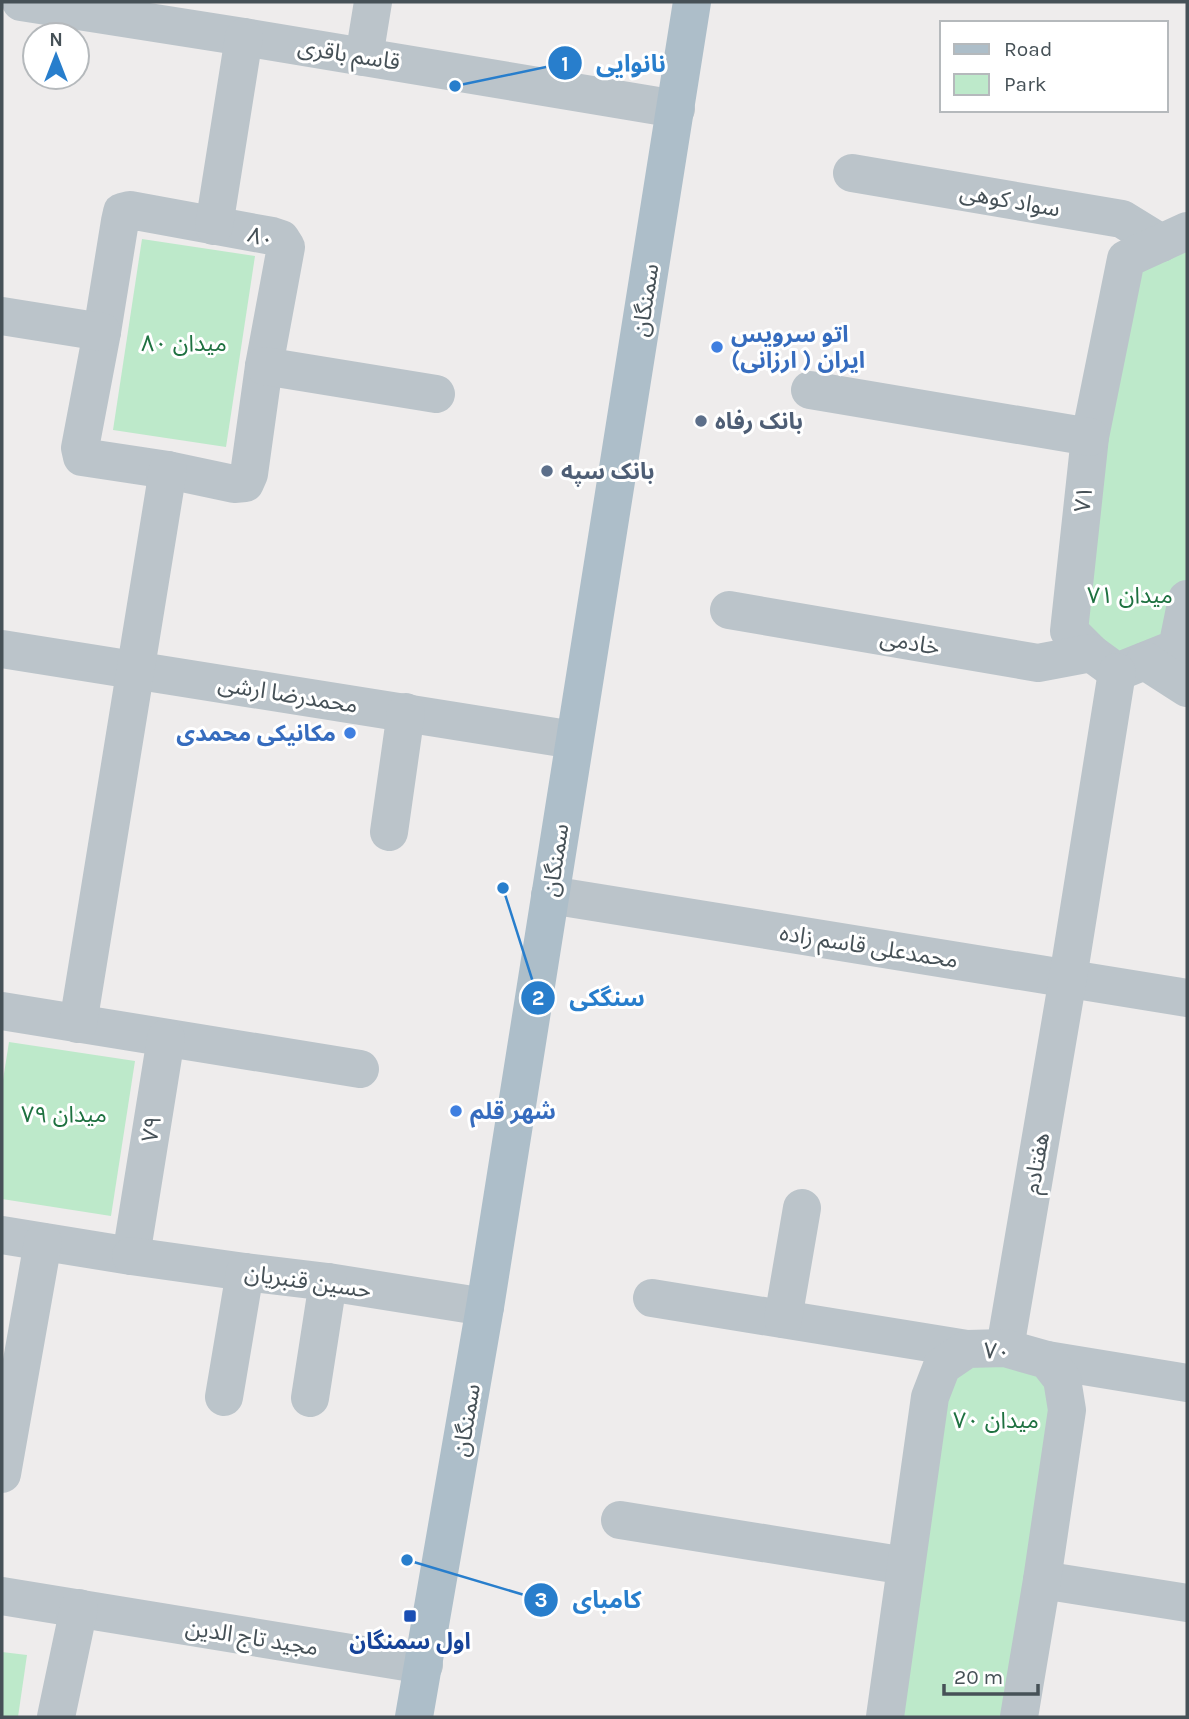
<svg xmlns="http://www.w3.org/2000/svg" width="1189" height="1719" viewBox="0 0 1189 1719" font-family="Karla,'Noto Sans Arabic',sans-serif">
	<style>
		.green { fill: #bde9ca }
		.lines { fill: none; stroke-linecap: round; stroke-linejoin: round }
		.minor { stroke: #bbc4ca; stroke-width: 38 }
		.major { stroke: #adbec9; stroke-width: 38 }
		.shop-dot { fill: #3f7fe0; stroke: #fff; stroke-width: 2.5 }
		.service-dot { fill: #5c6f8a; stroke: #fff; stroke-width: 2.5 }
		.transit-dot { fill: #1a4fb4; stroke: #fff; stroke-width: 2.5 }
		.labels { text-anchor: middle; stroke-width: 6; stroke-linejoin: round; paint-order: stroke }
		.street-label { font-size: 23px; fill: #465157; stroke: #fff }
		.shop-label { font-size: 23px; font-weight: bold; fill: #366cbe; stroke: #fff; text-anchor: start }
		.park-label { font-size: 23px; fill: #1e7140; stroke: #fff }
		.service-label { font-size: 23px; font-weight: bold; fill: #4e5e75; stroke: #fff; text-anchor: start }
		.transit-label { font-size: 23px; font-weight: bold; fill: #164399; stroke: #fff }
		.leader { fill: none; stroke: #287ecc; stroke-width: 2.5 }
		.callout-dot { fill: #287ecc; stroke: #fff; stroke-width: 2.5 }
		.mark-label { font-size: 21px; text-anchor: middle; font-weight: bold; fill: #fff }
		.callout-label { font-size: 24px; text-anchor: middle; font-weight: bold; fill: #287ecc; stroke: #fff; stroke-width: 6; stroke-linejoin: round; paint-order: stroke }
	</style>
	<rect width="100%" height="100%" fill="#eeecec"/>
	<!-- green -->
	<g class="green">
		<polygon points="1187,231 1187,599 1177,648 1117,672 1069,631 1126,259"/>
		<polygon points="142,239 255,256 226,447 113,430"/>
		<polygon points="9,1042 135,1061 111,1216 2,1199 2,1086"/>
		<polygon points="967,1349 1062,1379 1019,1717 885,1717 930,1397"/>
		<polygon points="2,1652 27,1655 18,1717 2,1717"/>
	</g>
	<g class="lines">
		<!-- minor -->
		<g class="minor">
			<polyline points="21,2 244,37 676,109"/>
			<polyline points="364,57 373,2"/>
			<polyline points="852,173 1122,219 1161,243"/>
			<polygon points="130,210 272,236 281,239 286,247 264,366 249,474 245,483 234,484 168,470 82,457 80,448 102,332 120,221 122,212"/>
			<polyline points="214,226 244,37"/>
			<polyline points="1187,231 1126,259 1090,437 1069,631 1091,653 1117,672 1177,648 1187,599"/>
			<polyline points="2,316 102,332"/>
			<polyline points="264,366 436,394"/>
			<polyline points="810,390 1090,437"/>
			<polyline points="729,610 1038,663 1091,653"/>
			<polyline points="2,649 574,740"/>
			<polyline points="1145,661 1187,688"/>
			<polyline points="389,832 406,712"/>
			<polyline points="550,895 1187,998"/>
			<polyline points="2,1011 360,1069"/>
			<polyline points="78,1024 168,470"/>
			<polyline points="2,1235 131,1256 166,1038"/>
			<polyline points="131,1256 245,1272 328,1282 485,1307"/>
			<polyline points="652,1298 967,1349"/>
			<polyline points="783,1319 802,1208"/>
			<polyline points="1005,1348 1068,978 1117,672"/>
			<polyline points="1047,1360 1187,1383"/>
			<polyline points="224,1397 245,1272"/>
			<polyline points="310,1398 328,1282"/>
			<polyline points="2,1474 43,1242"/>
			<polyline points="620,1520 906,1566"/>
			<polyline points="1042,1580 1187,1603"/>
			<polyline points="2,1596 424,1665"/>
			<polyline points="56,1717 79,1608"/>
			<polyline points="885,1717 930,1397 942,1366 967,1349 1005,1348 1047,1360 1062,1379 1067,1410 1042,1580 1019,1717"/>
		</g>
		<!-- major -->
		<polyline class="major" points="414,1717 485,1307 692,2"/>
	</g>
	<!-- markers -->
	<g class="shop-dot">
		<circle cx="717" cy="347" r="7"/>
		<circle cx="350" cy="733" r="7"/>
		<circle cx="456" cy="1111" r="7"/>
	</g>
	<g class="service-dot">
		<circle cx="701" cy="421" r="7"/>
		<circle cx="547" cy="471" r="7"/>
	</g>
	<rect class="transit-dot" x="403" y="1609" width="14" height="14" rx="3.5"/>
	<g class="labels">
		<!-- street labels -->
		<g class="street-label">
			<text transform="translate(349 54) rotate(9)" y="8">قاسم باقری</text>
			<text transform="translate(1010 200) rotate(10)" y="8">سواد کوهی</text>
			<text transform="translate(261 237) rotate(16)" y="8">۸۰</text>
			<text transform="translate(645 300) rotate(-81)" y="8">سمنگان</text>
			<text transform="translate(1083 499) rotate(-84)" y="8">۷۱</text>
			<text transform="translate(910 642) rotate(10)" y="8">خادمی</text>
			<text transform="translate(288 694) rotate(9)" y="8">محمدرضا ارشی</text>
			<text transform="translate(555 860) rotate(-81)" y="8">سمنگان</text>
			<text transform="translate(869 946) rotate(9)" y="8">محمدعلی قاسم زاده</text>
			<text transform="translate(151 1129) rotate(-81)" y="8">۷۹</text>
			<text transform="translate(1036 1163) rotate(-80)" y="8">هفتادم</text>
			<text transform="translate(308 1281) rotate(8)" y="8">حسین قنبریان</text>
			<text transform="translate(997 1351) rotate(4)" y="8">۷۰</text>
			<text transform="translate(466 1420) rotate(-80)" y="8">سمنگان</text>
			<text transform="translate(252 1637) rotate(9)" y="8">مجید تاج الدین</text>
		</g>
		<!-- shop labels -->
		<g class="shop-label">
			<text x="731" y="342">اتو سرویس<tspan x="731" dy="26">ایران ( ارزانی)</tspan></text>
			<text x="336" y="741" text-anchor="end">مکانیکی محمدی</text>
			<text x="470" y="1119">شهر قلم</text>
		</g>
		<!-- park labels -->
		<g class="park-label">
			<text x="184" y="351">میدان ۸۰</text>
			<text x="1130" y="603">میدان ۷۱</text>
			<text x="64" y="1122">میدان ۷۹</text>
			<text x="996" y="1428">میدان ۷۰</text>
		</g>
		<!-- service labels -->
		<g class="service-label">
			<text x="715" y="429">بانک رفاه</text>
			<text x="561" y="479">بانک سپه</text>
		</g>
		<!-- transit labels -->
		<g class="transit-label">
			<text x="410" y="1649">اول سمنگان</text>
		</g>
	</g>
	<!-- callouts -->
	<path class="leader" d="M455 86L565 63M503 888L538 998M407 1560L541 1600"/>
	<g class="callout-dot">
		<circle cx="455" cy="86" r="7"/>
		<circle cx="503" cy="888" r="7"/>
		<circle cx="407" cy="1560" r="7"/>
		<circle cx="565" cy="63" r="18"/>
		<circle cx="538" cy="998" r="18"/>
		<circle cx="541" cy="1600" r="18"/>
	</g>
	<g class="mark-label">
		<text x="565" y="71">1</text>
		<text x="538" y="1005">2</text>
		<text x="541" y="1607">3</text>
	</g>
	<g class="callout-label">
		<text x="631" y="72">نانوایی</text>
		<text x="607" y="1006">سنگکی</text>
		<text x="607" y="1608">کامبای</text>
	</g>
	<!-- border -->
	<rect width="1189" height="1719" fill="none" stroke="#465157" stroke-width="7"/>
	<!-- legend -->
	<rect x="940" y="21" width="228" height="91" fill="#ffffff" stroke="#b5b9bc" stroke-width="2"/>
	<rect x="954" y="44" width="35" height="10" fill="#adbec9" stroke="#b5b9bc" stroke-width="2"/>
	<text x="1004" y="56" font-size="21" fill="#465157">Road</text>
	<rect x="954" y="74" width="35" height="21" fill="#bde9ca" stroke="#b5b9bc" stroke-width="2"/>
	<text x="1004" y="91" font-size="21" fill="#465157">Park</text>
	<!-- north arrow -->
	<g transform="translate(56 56)"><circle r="33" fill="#ffffff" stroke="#b5b9bc" stroke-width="2"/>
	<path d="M0-5L12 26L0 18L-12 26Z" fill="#287ecc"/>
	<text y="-10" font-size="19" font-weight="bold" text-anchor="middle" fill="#465157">N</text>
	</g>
	<!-- scale -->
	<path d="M944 1684v10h94v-10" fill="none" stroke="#465157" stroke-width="3.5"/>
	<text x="954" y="1684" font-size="21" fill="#465157" stroke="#ffffff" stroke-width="5" paint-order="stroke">20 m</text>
</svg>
